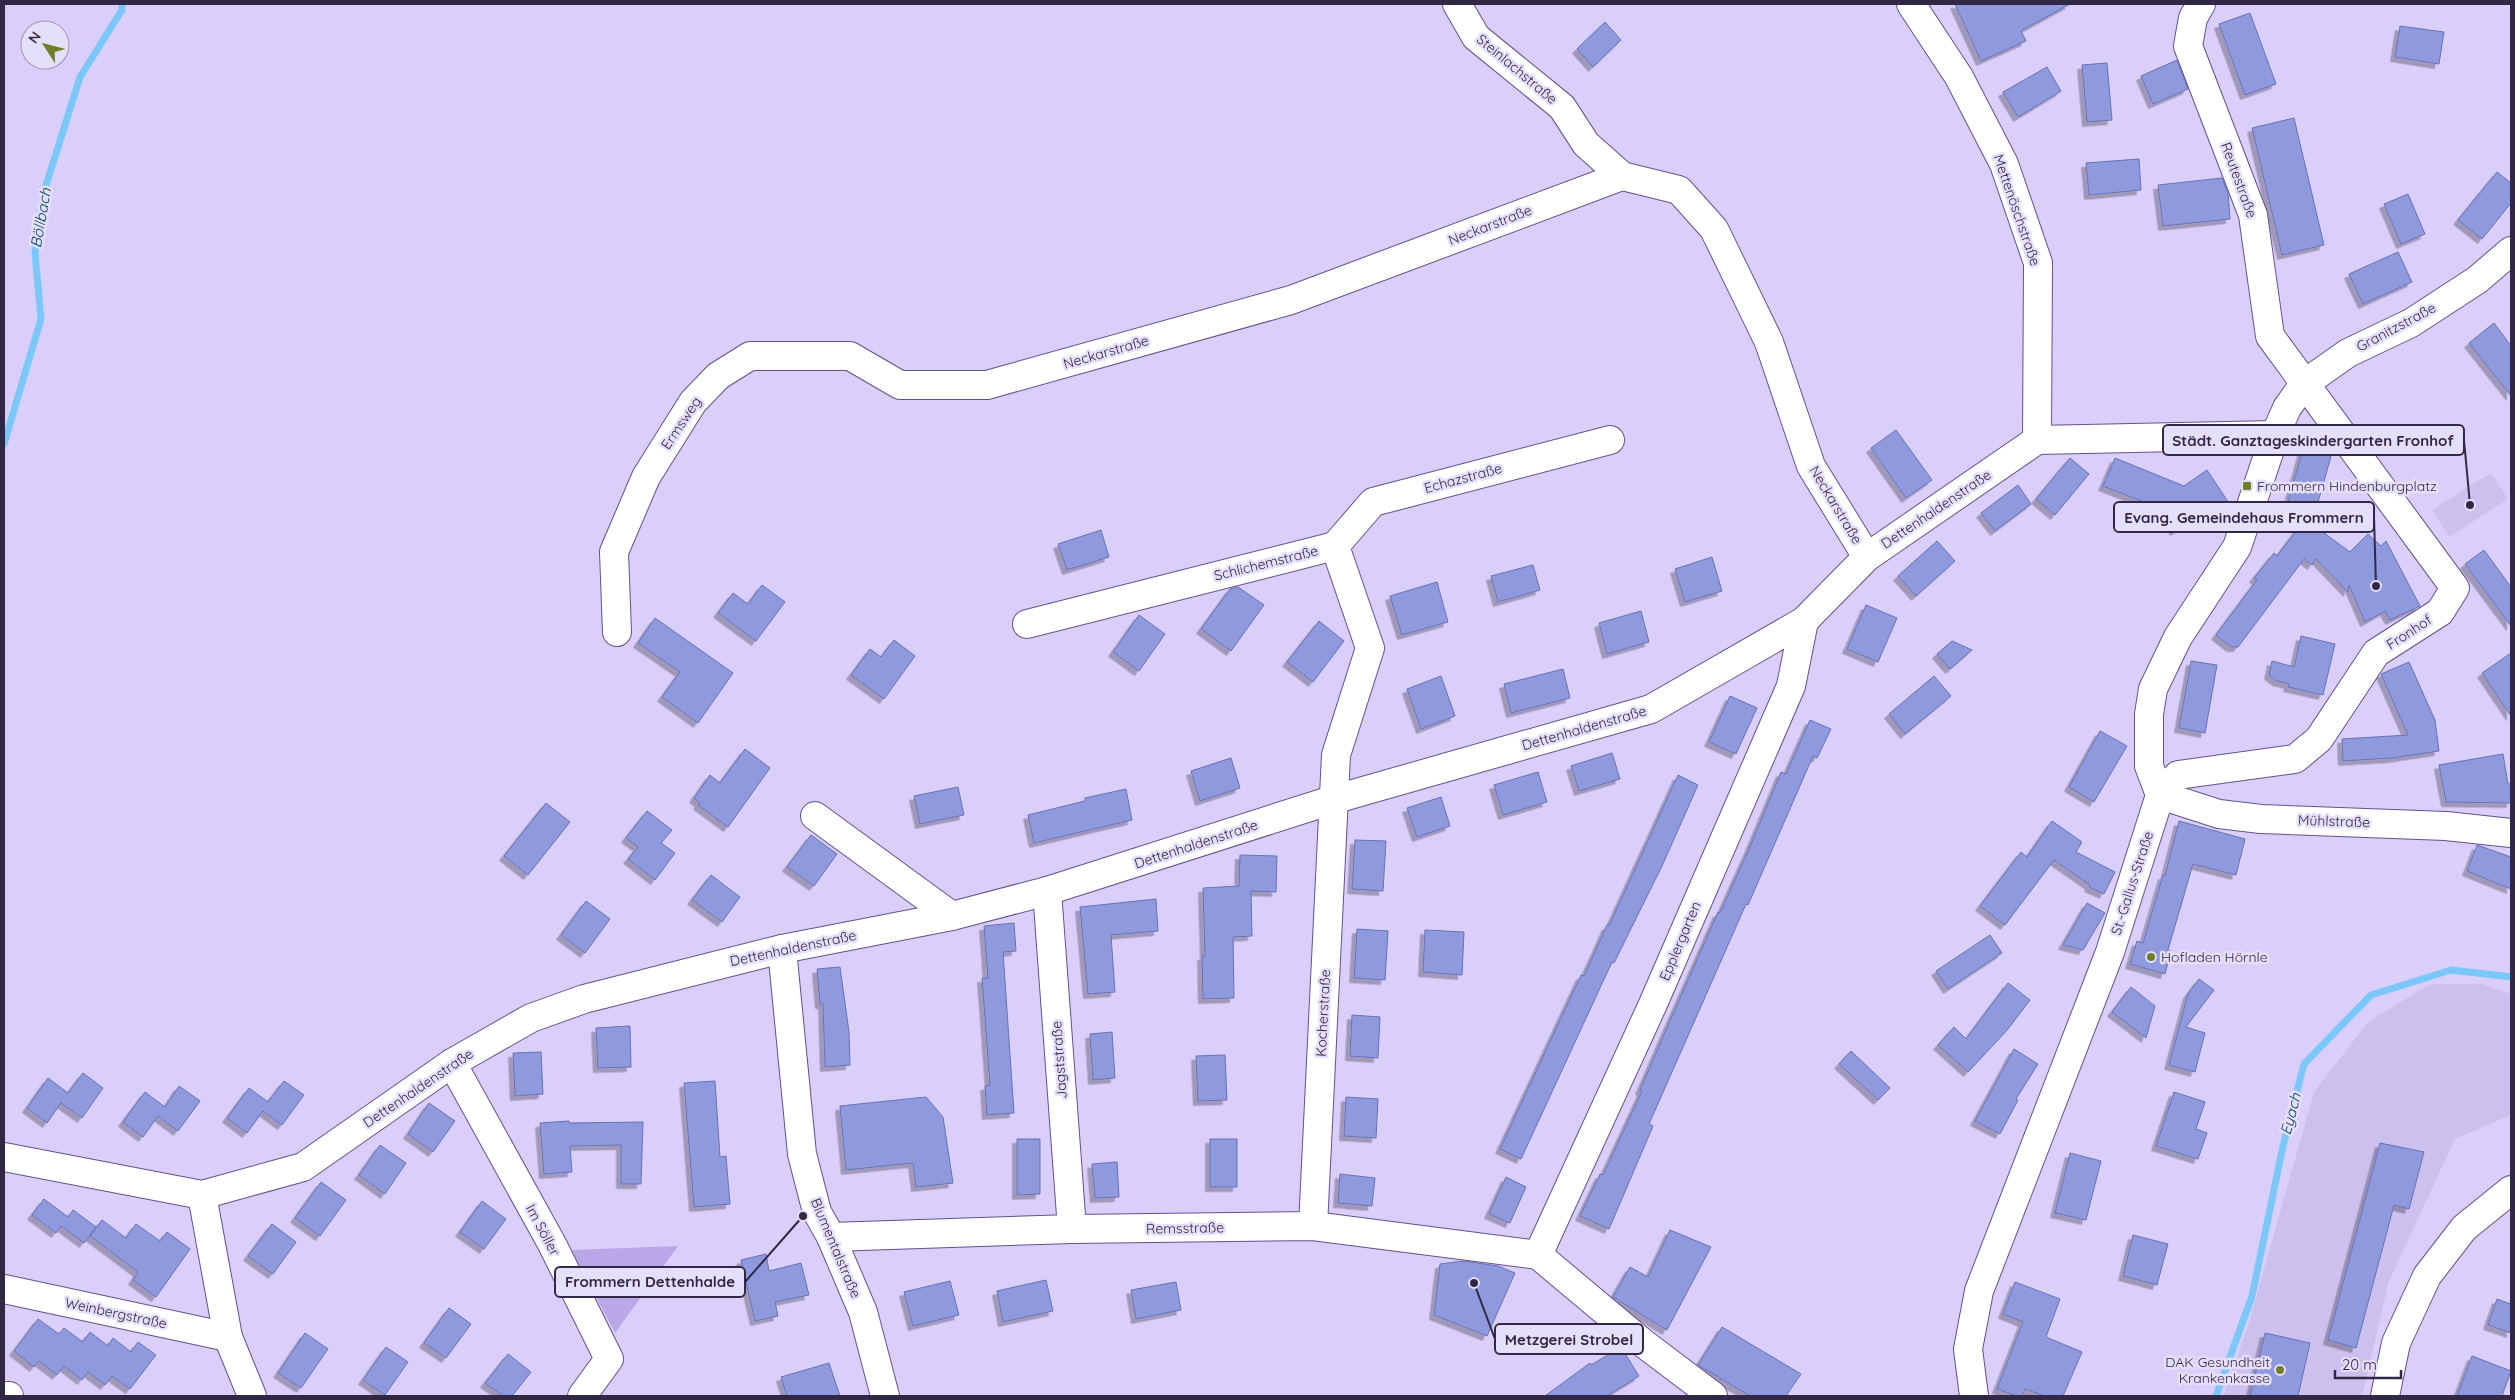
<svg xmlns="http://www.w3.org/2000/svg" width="2515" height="1400" viewBox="0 0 2515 1400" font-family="Quicksand,sans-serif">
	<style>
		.built { fill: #ccc0ef }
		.green { fill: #b9a7e8 }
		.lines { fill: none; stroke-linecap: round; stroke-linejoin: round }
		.stream { stroke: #7bc8f8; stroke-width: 7 }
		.building { fill: #8e99de; stroke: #6871b3; filter: url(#shadow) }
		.minor-casing { stroke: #645090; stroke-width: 30 }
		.major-casing { stroke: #645090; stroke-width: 30 }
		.minor { stroke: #fff; stroke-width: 28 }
		.major { stroke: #fff; stroke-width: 28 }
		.poi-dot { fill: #727d29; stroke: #e6dffc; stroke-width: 2 }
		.labels { text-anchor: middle; stroke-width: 5; stroke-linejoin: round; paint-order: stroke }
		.street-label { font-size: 14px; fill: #312845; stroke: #e6dffc }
		.poi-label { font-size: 14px; fill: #312845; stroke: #e6dffc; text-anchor: start }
		.water-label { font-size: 15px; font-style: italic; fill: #024564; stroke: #e6dffc }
		.leader { fill: none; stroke: #312845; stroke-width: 2 }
		.callout-dot { fill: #312845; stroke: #e6dffc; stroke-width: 2 }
		.callout { fill: #e6dffc; stroke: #312845; stroke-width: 2 }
		.callout-label { font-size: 15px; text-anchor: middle; font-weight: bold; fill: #312845 }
	</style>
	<defs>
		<filter id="shadow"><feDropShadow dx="-4.5" dy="4.5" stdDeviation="0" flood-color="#0004"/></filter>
	</defs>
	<rect width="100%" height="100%" fill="#dacffb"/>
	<!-- built -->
	<g class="built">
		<polygon points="2491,473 2508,499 2449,537 2432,510"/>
		<polygon points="2430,984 2482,984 2511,994 2511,1115 2455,1139 2389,1281 2362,1396 2223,1396 2248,1326 2314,1092 2368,1022"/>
	</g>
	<!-- green -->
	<polygon class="green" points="678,1246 615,1333 571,1250"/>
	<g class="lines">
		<!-- stream -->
		<g class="stream">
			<polyline points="4,444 41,319 35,253 44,192 80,77 122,10 122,4"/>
			<polyline points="2216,1396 2252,1296 2283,1146 2304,1064 2371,995 2451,970 2511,977"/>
		</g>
	</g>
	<!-- building -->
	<g class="building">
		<polygon points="1955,4 2070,4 2021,31 2026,41 1981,61"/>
		<polygon points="2250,13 2276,84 2245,95 2219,24"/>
		<polygon points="1605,22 1621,40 1593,67 1577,49"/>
		<polygon points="2400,26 2444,32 2439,64 2395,57"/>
		<polygon points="2177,60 2188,89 2153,104 2141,76"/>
		<polygon points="2107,63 2112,120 2087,122 2082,65"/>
		<polygon points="2047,67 2061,91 2018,117 2003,92"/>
		<polygon points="2294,118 2324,245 2282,255 2252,128"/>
		<polygon points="2139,159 2141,190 2089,195 2086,163"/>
		<polygon points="2497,172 2511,183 2511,203 2482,239 2458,220"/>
		<polygon points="2222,178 2228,193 2230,219 2163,226 2158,185"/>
		<polygon points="2408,194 2425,234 2401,244 2384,204"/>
		<polygon points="2398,252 2412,282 2363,304 2349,274"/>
		<polygon points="2494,323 2511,346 2511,396 2469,343"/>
		<polygon points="1896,430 1932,480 1906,498 1871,448"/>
		<polygon points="2304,445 2332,453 2316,509 2288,502"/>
		<polygon points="2070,458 2089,474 2055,515 2036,499"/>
		<polygon points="2115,458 2184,486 2207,470 2231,506 2212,519 2206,510 2175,531 2159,508 2103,486"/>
		<polygon points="2018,485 2031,504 1995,531 1981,513"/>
		<polygon points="2305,519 2350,552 2368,534 2381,546 2386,541 2420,606 2390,620 2385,611 2365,622 2349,585 2348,592 2316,559 2312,565 2304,559 2238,647 2231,647 2216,635 2257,580 2254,578 2274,553 2277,556"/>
		<polygon points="1101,530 1109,557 1067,570 1058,544"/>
		<polygon points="1937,541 1955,561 1916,596 1898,576"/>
		<polygon points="2484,550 2511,587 2511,626 2465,564"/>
		<polygon points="1712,557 1722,591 1685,602 1675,569"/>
		<polygon points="1533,565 1540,590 1498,602 1491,576"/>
		<polygon points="1437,582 1448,622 1402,635 1390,596"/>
		<polygon points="762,585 785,602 756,641 718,613 733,593 748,604"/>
		<polygon points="1238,587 1264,605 1231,651 1201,629 1230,589"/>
		<polygon points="1866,605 1897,618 1878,662 1847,649"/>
		<polygon points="1641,611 1649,642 1607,654 1599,623"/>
		<polygon points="1139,615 1165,634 1139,671 1113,652"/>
		<polygon points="655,618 733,673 698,723 662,697 680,672 638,643"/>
		<polygon points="1319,621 1344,641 1313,682 1287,662"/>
		<polygon points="2301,636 2335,644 2323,695 2288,687 2289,684 2277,681 2269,675 2272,661 2294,667"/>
		<polygon points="894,640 915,656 884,699 851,675 870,649 881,657"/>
		<polygon points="1952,641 1972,650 1950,669 1937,654"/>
		<polygon points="2511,653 2511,716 2482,673"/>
		<polygon points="2191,661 2217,665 2205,733 2179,728"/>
		<polygon points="2409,662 2435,720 2439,751 2392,758 2343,761 2342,739 2408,735 2381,674"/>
		<polygon points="1563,669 1570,698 1511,713 1504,684"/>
		<polygon points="1441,676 1455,716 1421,729 1407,689"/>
		<polygon points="1934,676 1951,696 1905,734 1889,714"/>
		<polygon points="1730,696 1757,708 1736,754 1709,742"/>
		<polygon points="1810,720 1831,729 1817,758 1813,756 1748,905 1746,904 1717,970 1649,1124 1653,1126 1609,1229 1580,1216 1600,1174 1603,1175 1642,1091 1640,1090 1662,1039 1718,912 1720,913 1749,849 1781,772 1786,774"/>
		<polygon points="2100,731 2127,746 2094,802 2069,787"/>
		<polygon points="745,749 770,768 728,827 698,805 700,803 694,798 710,775 720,783"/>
		<polygon points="1612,753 1620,779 1579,791 1571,766"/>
		<polygon points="2503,754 2508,784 2511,784 2511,803 2446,802 2439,765"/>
		<polygon points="1231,758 1240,788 1200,801 1191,771"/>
		<polygon points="1538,772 1547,802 1503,815 1494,785"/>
		<polygon points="1678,775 1698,785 1662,866 1614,963 1612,962 1521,1159 1500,1149 1581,975 1584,976 1607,925 1609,926"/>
		<polygon points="958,787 964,815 920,824 914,796"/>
		<polygon points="1126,789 1132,820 1034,843 1028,815 1085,801 1085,798"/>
		<polygon points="1441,797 1450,826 1417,837 1407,808"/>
		<polygon points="546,803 570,822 528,875 504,856"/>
		<polygon points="647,811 672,830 661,843 675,853 655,880 628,859 638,847 626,838"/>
		<polygon points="2052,821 2082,842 2076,852 2115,872 2104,894 2089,887 2090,885 2054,860 2005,925 1980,906 2021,852 2027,857"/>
		<polygon points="2179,821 2245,839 2236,875 2193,864 2168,950 2171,951 2165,974 2130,964 2137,941 2143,943 2163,875 2165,876"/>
		<polygon points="811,835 837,854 814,886 787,867"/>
		<polygon points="1355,840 1386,841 1383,891 1352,889"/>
		<polygon points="2477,845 2511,857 2511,889 2467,871"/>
		<polygon points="1240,855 1277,856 1276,892 1251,891 1252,936 1233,937 1234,998 1203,999 1202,956 1205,956 1203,888 1239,886"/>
		<polygon points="711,875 740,897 722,922 692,900"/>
		<polygon points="1156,899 1158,931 1111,935 1115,992 1088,994 1080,907"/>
		<polygon points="586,901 610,919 585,953 561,935"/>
		<polygon points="2087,903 2105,913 2083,950 2063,945"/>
		<polygon points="1014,923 1016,951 1003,952 1014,1113 987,1115 985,1086 990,1085 982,978 988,978 984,926"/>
		<polygon points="1357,929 1388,931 1385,980 1354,978"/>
		<polygon points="1425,930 1464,932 1462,975 1423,972"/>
		<polygon points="1990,935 2002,953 1948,989 1936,971"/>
		<polygon points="840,967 849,1032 850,1065 825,1067 823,1004 820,1004 817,969"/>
		<polygon points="2199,979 2214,990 2186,1027 2205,1033 2195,1072 2169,1065 2188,994"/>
		<polygon points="2008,983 2030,1000 2008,1029 1968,1072 1938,1045 1954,1027 1966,1039"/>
		<polygon points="2131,987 2155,1006 2146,1038 2112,1012"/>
		<polygon points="1352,1015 1380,1017 1378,1058 1350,1056"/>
		<polygon points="630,1026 631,1067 598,1068 596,1028"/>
		<polygon points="1112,1032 1115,1078 1093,1080 1090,1034"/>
		<polygon points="2014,1049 2038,1064 2016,1099 2018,1100 2000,1134 1975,1121"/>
		<polygon points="1851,1051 1890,1088 1878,1100 1839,1064"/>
		<polygon points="541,1052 543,1094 515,1096 513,1053"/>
		<polygon points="1225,1055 1227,1100 1198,1101 1196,1056"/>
		<polygon points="83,1073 103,1088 82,1118 61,1103 47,1123 27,1108 48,1078 68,1093"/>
		<polygon points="284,1081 304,1095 282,1125 263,1111 247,1133 227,1118 249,1088 268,1102"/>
		<polygon points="715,1081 720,1157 726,1156 730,1204 694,1207 684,1083"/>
		<polygon points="179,1086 200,1101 178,1131 158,1116 143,1137 123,1122 145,1092 165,1107"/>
		<polygon points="2174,1092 2205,1102 2196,1129 2207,1133 2198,1159 2156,1146"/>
		<polygon points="926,1097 943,1117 953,1183 916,1187 913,1163 846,1170 840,1106"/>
		<polygon points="1346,1097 1378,1099 1376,1138 1344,1136"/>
		<polygon points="429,1103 455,1121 433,1152 408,1134"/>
		<polygon points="569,1121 569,1123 643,1122 641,1184 621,1184 621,1145 570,1146 572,1172 544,1174 540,1123"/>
		<polygon points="1017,1139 1040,1139 1040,1194 1017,1195"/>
		<rect x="1210" y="1139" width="27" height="48"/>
		<polygon points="2380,1143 2424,1152 2409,1209 2394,1205 2356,1348 2328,1340"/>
		<polygon points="380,1145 406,1163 385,1194 359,1175"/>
		<polygon points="2070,1153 2101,1161 2086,1220 2055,1213"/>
		<polygon points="1117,1162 1119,1197 1095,1198 1092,1164"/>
		<polygon points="1340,1174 1375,1178 1372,1206 1338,1203"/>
		<polygon points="1506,1177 1526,1187 1510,1223 1489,1214"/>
		<polygon points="321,1182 346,1200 320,1236 295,1218"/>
		<polygon points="44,1199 68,1217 73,1210 96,1227 84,1243 61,1226 56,1233 32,1215"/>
		<polygon points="482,1201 506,1219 484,1249 460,1232"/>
		<polygon points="102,1220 126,1238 136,1224 160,1241 167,1232 190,1249 156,1297 133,1280 138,1272 90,1236"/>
		<polygon points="272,1224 296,1242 273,1274 248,1256"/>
		<polygon points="1670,1230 1711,1247 1667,1330 1613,1297 1630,1267 1648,1277"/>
		<polygon points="2133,1235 2168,1244 2157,1285 2123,1276"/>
		<polygon points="766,1254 769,1271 801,1263 809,1295 775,1302 778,1316 755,1321 741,1260"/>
		<polygon points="1463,1261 1498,1266 1515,1273 1487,1336 1434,1315 1440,1264"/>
		<polygon points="1046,1280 1053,1311 1003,1322 997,1291"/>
		<polygon points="950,1281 959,1315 913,1326 904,1292"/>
		<polygon points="1176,1282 1181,1310 1136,1319 1131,1290"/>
		<polygon points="2015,1282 2060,1299 2046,1337 2082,1352 2063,1396 2044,1396 2025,1389 2022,1396 2016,1396 1997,1389 2023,1322 2003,1314"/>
		<polygon points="2497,1299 2511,1304 2511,1333 2488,1325"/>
		<polygon points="449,1308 471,1324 446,1358 424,1343"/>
		<polygon points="38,1319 59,1334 64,1328 83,1342 90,1332 108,1346 113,1338 131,1352 138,1342 156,1355 130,1389 112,1376 105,1385 88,1372 82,1380 64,1366 57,1375 39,1361 34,1367 14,1351"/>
		<polygon points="1722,1327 1801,1374 1786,1396 1750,1396 1698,1365"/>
		<polygon points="305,1333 328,1349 301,1388 278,1373"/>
		<polygon points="2265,1333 2310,1343 2298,1396 2250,1396"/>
		<polygon points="386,1347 408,1362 385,1395 363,1380"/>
		<polygon points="1621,1347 1639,1376 1607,1396 1545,1396 1590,1363 1591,1365"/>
		<polygon points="508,1354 531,1372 512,1396 503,1396 485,1383"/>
		<polygon points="2472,1356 2511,1371 2502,1396 2457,1396"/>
		<polygon points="829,1363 840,1396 787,1396 781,1377"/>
	</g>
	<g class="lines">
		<!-- minor casing -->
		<g class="minor-casing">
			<g id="minor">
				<polyline points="1457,4 1476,37 1562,107 1586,144 1622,176"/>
				<polyline points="1911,4 1959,77 2004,164 2038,263 2037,440"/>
				<polyline points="1335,546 1373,502 1610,440"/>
				<polyline points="1027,624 1335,546 1370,648 1336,755 1313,1226"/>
				<polyline points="617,632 614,552 646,477 693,402 718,376 750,356 850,356 900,385 987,385 1291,300 1622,176 1679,190 1714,229 1769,342 1811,466 1867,557"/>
				<polyline points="2160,795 2178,775 2295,759 2319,739 2376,653 2440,612 2455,588 2270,336 2253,215 2188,46 2193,18 2201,4"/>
				<polyline points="2160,795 2219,814 2261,819 2446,826 2511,833"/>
				<polyline points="815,816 952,916"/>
				<polyline points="1047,891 1072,1229"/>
				<polyline points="782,949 802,1154 817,1212 831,1237 863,1312 885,1396"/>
				<polyline points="452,1063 552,1244 609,1359 582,1396"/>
				<polyline points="4,1157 202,1195 303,1167 452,1063 531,1018 584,999 782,949 952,916 1047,891 1332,800 1651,709 1804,621 1867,557 2037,440 2275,435"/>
				<polyline points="202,1195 228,1337 252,1396"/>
				<polyline points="831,1237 1072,1229 1313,1226 1538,1255"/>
				<polyline points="1538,1255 1653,1004 1791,686 1804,621"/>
				<polyline points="1538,1255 1643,1343 1713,1396"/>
				<polyline points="4,1289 228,1337"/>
				<polyline points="7,1396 9,1396"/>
				<polyline points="1974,1396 1968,1349 1979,1291 2110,952 2160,795 2149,766 2149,714 2153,689 2178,637 2237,547 2275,435 2287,408 2304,384 2348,353 2411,323 2477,280 2511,251"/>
			</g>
		</g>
		<!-- major casing -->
		<g class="major-casing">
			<polyline id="major" points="2385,1396 2396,1343 2427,1276 2464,1228 2511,1190"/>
		</g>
		<!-- minor -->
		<use href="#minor" class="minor"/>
		<!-- major -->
		<use href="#major" class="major"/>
	</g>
	<!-- markers -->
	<g class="poi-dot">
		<rect x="2242" y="481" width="10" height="10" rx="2.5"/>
		<circle cx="2151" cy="957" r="5"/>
		<circle cx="2280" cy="1370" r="5"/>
	</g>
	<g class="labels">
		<!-- street labels -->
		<g class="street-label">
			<text transform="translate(1517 69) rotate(40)" y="5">Steinlachstraße</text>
			<text transform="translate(2239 180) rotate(70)" y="5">Reutestraße</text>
			<text transform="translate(2017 210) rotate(71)" y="5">Mettenöschstraße</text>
			<text transform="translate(1490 225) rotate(-21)" y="5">Neckarstraße</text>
			<text transform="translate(2396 327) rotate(-28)" y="5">Granitzstraße</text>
			<text transform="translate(1106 352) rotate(-16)" y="5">Neckarstraße</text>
			<text transform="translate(681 423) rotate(-56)" y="5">Ermsweg</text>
			<text transform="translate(1463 478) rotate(-15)" y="5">Echazstraße</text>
			<text transform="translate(1836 505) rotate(59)" y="5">Neckarstraße</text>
			<text transform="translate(1936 509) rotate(-34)" y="5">Dettenhaldenstraße</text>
			<text transform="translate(1266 563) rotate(-14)" y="5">Schlichemstraße</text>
			<text transform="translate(2409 632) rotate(-33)" y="5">Fronhof</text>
			<text transform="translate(1584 728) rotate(-16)" y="5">Dettenhaldenstraße</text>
			<text transform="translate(2334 821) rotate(2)" y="5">Mühlstraße</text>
			<text transform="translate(1196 844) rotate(-18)" y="5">Dettenhaldenstraße</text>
			<text transform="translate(2132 883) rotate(-72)" y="5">St.-Gallus-Straße</text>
			<text transform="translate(1680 941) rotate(-67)" y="5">Epplergarten</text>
			<text transform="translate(793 948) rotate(-12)" y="5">Dettenhaldenstraße</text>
			<text transform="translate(1323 1013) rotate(-87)" y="5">Kocherstraße</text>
			<text transform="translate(1059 1060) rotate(-94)" y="5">Jagststraße</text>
			<text transform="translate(418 1088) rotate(-34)" y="5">Dettenhaldenstraße</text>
			<text transform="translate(1185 1228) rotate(-1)" y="5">Remsstraße</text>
			<text transform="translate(543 1230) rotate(62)" y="5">Im Söller</text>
			<text transform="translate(836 1248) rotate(67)" y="5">Blumentalstraße</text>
			<text transform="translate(116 1313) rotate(12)" y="5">Weinbergstraße</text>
		</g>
		<!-- poi labels -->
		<g class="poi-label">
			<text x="2257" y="491">Frommern Hindenburgplatz</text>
			<text x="2161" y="962">Hofladen Hörnle</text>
			<text x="2270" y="1367" text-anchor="end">DAK Gesundheit<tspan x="2270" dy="16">Krankenkasse</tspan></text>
		</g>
		<!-- water labels -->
		<g class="water-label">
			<text transform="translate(41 218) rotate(-80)" y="5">Böllbach</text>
			<text transform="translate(2291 1114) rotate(-75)" y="5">Eyach</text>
		</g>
	</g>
	<!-- callouts -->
	<path class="leader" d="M2470 505L2464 440M2376 586L2374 517M803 1216L745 1282M1474 1283L1495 1339"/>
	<g class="callout-dot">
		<circle cx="2470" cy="505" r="5"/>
		<circle cx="2376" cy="586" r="5"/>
		<circle cx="803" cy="1216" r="5"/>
		<circle cx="1474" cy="1283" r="5"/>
	</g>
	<g class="callout">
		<rect x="2163" y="425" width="301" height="30" rx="5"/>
		<rect x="2114" y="502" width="260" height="30" rx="5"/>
		<rect x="555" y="1267" width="190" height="30" rx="5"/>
		<rect x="1495" y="1324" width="148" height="30" rx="5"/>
	</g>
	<g class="callout-label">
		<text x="2313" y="446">Städt. Ganztageskindergarten Fronhof</text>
		<text x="2244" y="523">Evang. Gemeindehaus Frommern</text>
		<text x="650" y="1287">Frommern Dettenhalde</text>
		<text x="1569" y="1345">Metzgerei Strobel</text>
	</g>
	<!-- border -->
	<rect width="2515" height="1400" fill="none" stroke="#312845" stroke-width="10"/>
	<!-- north arrow -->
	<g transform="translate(45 45) rotate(306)"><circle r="24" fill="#e6dffc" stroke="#9e96b3"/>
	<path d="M0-4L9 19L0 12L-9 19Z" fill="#727d29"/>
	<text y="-8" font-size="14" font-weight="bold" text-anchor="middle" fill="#312845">N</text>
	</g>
	<!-- scale -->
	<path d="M2335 1370v8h66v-8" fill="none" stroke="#312845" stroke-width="2.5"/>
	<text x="2342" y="1370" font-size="15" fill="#312845" stroke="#e6dffc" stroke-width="4" paint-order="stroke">20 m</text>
</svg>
